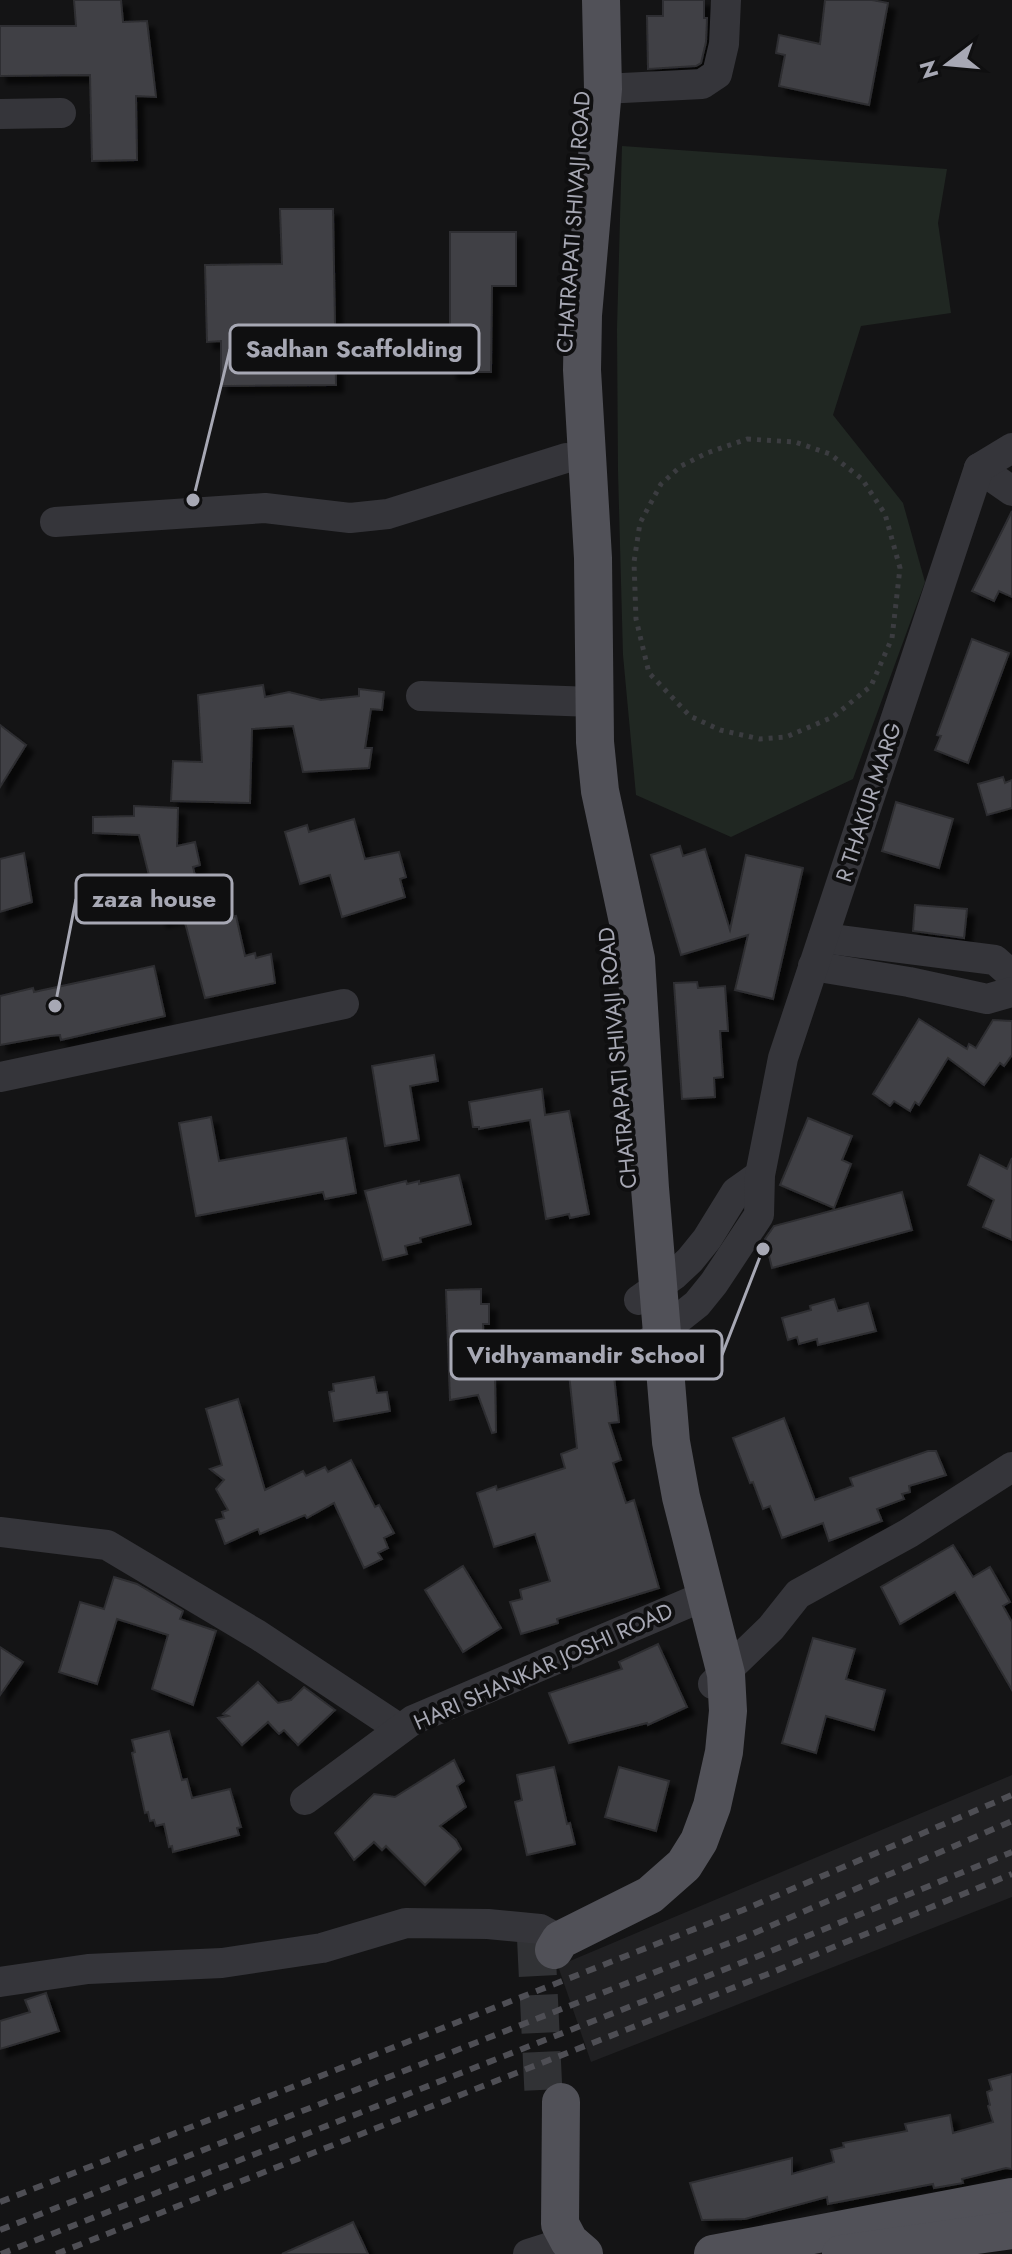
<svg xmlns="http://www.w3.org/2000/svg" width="1012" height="2254" viewBox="0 0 1012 2254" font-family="Jost,sans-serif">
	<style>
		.built { fill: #202022 }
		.green { fill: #202722 }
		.building { fill: #414145; stroke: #2e2e31; stroke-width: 2; filter: url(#shadow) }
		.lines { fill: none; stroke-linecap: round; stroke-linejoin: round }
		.major-tunnel { stroke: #313235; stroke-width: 38; stroke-dasharray: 38 19; stroke-linecap: butt }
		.path { stroke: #3b3c40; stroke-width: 5; stroke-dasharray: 4 6; stroke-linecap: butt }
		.minor { stroke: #35353a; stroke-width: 30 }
		.major { stroke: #515158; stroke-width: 38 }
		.rail { stroke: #4e4e54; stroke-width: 6; stroke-dasharray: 10 8; stroke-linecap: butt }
		.labels { text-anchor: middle; stroke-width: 8; stroke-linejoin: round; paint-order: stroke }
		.street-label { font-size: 22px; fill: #a7a8b4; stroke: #0f0f10 }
		.leader { fill: none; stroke: #a7a8b4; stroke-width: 3 }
		.callout-dot { fill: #a7a8b4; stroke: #0f0f10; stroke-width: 3 }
		.callout { fill: #0f0f10; stroke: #a7a8b4; stroke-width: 3 }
		.callout-label { font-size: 24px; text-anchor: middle; font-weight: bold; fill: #a7a8b4 }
	</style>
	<defs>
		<filter id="shadow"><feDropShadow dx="7" dy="7" stdDeviation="2" flood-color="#0009"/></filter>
	</defs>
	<rect width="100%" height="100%" fill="#141415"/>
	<!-- built -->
	<polygon class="built" points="1012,1775 1012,1897 591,2062 558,1966"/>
	<!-- green -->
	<polygon class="green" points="622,146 947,169 938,223 951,313 861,326 833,415 903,503 925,582 853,779 731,837 636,795 623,655 618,471 617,329"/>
	<!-- building -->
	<g class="building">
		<polygon points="74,0 121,0 123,22 147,21 156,97 136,96 137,160 92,161 90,75 0,76 0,26 76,26"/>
		<polygon points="663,0 704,0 704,18 707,18 706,42 701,63 696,66 648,69 647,16 663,16"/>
		<polygon points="825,0 872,0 888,3 869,105 779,86 785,55 776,53 779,35 820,44"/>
		<polygon points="280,209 333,209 336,385 221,386 221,341 207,342 205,265 282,264"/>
		<polygon points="450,232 516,232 516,286 492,286 491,372 450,372"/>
		<polygon points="1012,511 1012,597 999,591 994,601 972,591"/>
		<polygon points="972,639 1009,653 968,763 935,750 941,736 937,735"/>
		<polygon points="263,685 265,697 289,692 321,700 359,696 359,689 384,692 382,710 371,709 365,748 372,748 369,768 303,772 293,726 252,729 250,803 171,801 173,761 202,762 198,695"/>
		<polygon points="0,725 26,745 0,787"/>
		<polygon points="1003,777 1005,783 1012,780 1012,808 987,815 978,784"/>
		<polygon points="896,802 953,819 939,868 882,851"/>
		<polygon points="134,806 178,808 177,846 195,842 200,865 193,867 206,922 236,916 245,956 255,953 256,958 271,954 275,983 205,998 183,915 160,920 139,835 93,833 93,817 134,816"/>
		<polygon points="354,819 365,859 399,852 406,877 400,879 405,897 342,917 330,875 300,884 285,832 307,825 309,832"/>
		<polygon points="680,846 683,856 705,849 730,930 746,855 803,868 773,999 735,990 748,935 681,955 651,855"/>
		<polygon points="24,853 32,902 0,912 0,859"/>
		<polygon points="915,905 967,909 964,938 913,931"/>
		<polygon points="154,966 165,1016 61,1040 60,1035 50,1036 0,1045 0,996 33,988 34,992"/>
		<polygon points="697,982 698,988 725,986 728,1031 720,1031 723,1077 714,1078 715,1097 682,1099 674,983"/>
		<polygon points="919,1019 967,1049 969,1044 976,1048 993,1020 1012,1021 1012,1055 1004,1066 1000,1063 984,1085 948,1058 919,1105 915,1102 910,1111 894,1101 890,1106 873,1094"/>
		<polygon points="434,1055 438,1081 410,1086 419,1140 385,1146 372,1066"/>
		<polygon points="542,1089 545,1115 569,1111 589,1214 570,1218 569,1214 546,1219 530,1120 479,1129 479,1127 473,1127 469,1102"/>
		<polygon points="211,1117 219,1161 346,1138 356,1193 325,1199 323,1192 196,1216 179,1123"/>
		<polygon points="808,1118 852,1136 842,1160 851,1164 834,1208 780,1185"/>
		<polygon points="980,1155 1007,1169 1012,1158 1012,1240 983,1227 994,1200 968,1185"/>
		<polygon points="459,1175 471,1224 420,1238 421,1242 405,1246 407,1254 383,1260 365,1191 406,1181 407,1184 419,1181 419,1184"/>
		<polygon points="902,1192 912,1230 772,1268 765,1239 774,1226"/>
		<polygon points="481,1289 481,1304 489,1304 489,1324 483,1324 485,1377 495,1376 496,1432 492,1433 478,1395 450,1400 446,1290"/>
		<polygon points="834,1299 838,1311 868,1303 876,1331 818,1345 817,1339 799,1344 797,1337 788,1340 782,1318 811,1310 810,1306"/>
		<polygon points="610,1340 619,1422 609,1423 621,1460 613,1463 626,1503 634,1500 659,1588 557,1619 558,1623 521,1634 510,1602 522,1599 520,1590 550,1581 535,1534 494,1547 477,1493 496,1486 497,1490 565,1468 561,1454 577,1448 566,1346"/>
		<polygon points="374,1377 377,1393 387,1392 390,1411 334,1421 329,1392 334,1391 333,1384"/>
		<polygon points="238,1399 265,1490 303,1471 306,1476 325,1467 328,1472 351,1460 375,1507 379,1505 394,1533 384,1538 388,1548 378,1553 382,1559 364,1568 334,1503 307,1518 305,1515 260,1534 258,1529 225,1544 216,1520 224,1518 222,1512 228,1510 216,1489 224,1480 210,1469 222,1465 206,1409"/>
		<polygon points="784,1418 815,1500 853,1486 850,1478 928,1451 936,1451 946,1475 909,1486 910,1492 902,1494 904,1499 877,1509 882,1521 829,1541 823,1523 782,1538 770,1506 763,1509 753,1482 750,1483 733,1438"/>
		<polygon points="953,1545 973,1577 990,1567 1010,1602 1003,1606 1012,1622 1012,1690 955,1592 900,1624 881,1587"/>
		<polygon points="463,1566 501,1628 463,1652 425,1590"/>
		<polygon points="114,1577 137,1584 183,1611 180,1619 216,1631 193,1705 152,1689 168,1635 117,1619 97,1684 59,1672 80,1602 104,1609"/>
		<polygon points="813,1638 855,1649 846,1679 885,1690 874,1730 826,1716 816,1753 782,1743"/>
		<polygon points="658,1644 687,1707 648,1725 647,1723 569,1743 549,1693 622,1669 619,1662"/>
		<polygon points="0,1647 23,1662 0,1695"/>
		<polygon points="258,1682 278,1703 291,1700 304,1687 335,1710 298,1745 284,1730 279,1734 268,1722 242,1745 218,1718 228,1716 223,1714"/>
		<polygon points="169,1731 182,1780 187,1779 192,1798 230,1789 241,1827 237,1828 239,1835 173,1852 172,1846 169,1847 164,1824 156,1826 154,1820 150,1821 148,1812 145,1813 132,1753 135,1752 132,1740"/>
		<polygon points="454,1760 464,1781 457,1786 466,1807 440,1826 456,1840 461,1849 425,1885 386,1846 382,1850 374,1842 354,1860 335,1833 374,1794 395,1797"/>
		<polygon points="554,1767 567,1824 570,1823 575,1844 527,1855 515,1802 522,1800 517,1775"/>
		<polygon points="619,1767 669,1781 656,1831 605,1817"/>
		<polygon points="46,1993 59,2031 0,2049 0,2021 30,2012 25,2000"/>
		<polygon points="1012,2074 1012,2169 1006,2168 962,2179 963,2183 934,2188 933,2184 828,2204 827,2197 745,2219 702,2220 690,2183 792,2158 792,2174 834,2162 831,2150 844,2147 843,2143 907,2131 905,2124 950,2115 953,2133 993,2122 988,2106 990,2105 987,2092 992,2090 989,2080"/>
		<polygon points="353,2222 368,2254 282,2254"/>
	</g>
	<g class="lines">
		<!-- major-tunnel -->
		<polyline class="major-tunnel" points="536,1938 544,2103"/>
		<!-- path -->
		<polygon class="path" points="747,439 795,442 830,454 862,479 885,514 900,568 892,638 871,686 833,717 786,737 760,739 720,730 690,716 649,673 636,619 634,562 640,523 661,484 681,466 707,453"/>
		<!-- minor -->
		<g class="minor">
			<polyline points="603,89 702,84 717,74 724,44 726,0"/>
			<polyline points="0,114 61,113"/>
			<polyline points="979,468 1012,491"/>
			<polyline points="55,522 265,508 350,518 388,514 566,458"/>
			<polyline points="421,696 594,702"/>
			<polyline points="823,938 995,960 1012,975"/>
			<polyline points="813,966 909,982 987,999 1012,992"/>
			<polyline points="0,1077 344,1004"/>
			<polyline points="639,1300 674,1275 690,1260 707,1239 736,1192 760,1175"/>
			<polyline points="644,1346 697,1304 714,1283 759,1215 760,1175 783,1058 979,468 1012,448"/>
			<polyline points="0,1532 107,1545 258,1635 400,1729"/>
			<polyline points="713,1684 771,1628 798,1594 909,1533 1012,1467"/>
			<polyline points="305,1800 413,1720 707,1595"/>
			<polyline points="0,1982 88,1969 222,1963 322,1948 406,1923 488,1924 540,1929 560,1940"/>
			<polyline points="528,2254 569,2241"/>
		</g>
		<!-- major -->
		<g class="major">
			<polyline points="554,1950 560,1940 650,1895 684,1865 699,1841 712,1806 724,1752 728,1711 726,1674 681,1497 671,1442 650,1188 636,959 600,791 595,742 593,558 582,370 583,315 603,89 601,0"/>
			<polyline points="561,2102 560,2224 569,2241 584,2254"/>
			<polyline points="713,2254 1012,2197"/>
			<polyline points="841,2254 1012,2230"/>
		</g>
		<!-- rail -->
		<g class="rail">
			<polyline points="0,2202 743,1910 1012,1795"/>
			<polyline points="0,2230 752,1934 1012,1821"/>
			<polyline points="1,2254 761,1955 1012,1852"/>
			<polyline points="56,2254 768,1974 1012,1874"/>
		</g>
	</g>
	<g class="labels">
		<!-- street labels -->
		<g class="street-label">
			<text transform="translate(573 222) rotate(-86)" y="8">CHATRAPATI SHIVAJI ROAD</text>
			<text transform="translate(868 802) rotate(-72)" y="8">R THAKUR MARG</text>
			<text transform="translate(617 1058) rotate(-95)" y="8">CHATRAPATI SHIVAJI ROAD</text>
			<text transform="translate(543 1666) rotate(-24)" y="8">HARI SHANKAR JOSHI ROAD</text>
		</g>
	</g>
	<!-- callouts -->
	<path class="leader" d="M193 500L230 349M55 1006L76 899M763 1249L722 1355"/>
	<g class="callout-dot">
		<circle cx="193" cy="500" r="8"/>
		<circle cx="55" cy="1006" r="8"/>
		<circle cx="763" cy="1249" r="8"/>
	</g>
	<g class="callout">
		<rect x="230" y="325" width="249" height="48" rx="8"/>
		<rect x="76" y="875" width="156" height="48" rx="8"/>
		<rect x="451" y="1331" width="271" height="48" rx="8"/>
	</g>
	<g class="callout-label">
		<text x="354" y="357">Sadhan Scaffolding</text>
		<text x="154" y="907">zaza house</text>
		<text x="586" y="1363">Vidhyamandir School</text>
	</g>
	<!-- north arrow -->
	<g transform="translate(948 64) rotate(254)" stroke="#0f0f10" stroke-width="6" paint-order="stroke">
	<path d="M0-6L14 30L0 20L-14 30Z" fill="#a7a8b4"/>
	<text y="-12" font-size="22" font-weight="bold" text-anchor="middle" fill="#a7a8b4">N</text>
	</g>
</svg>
